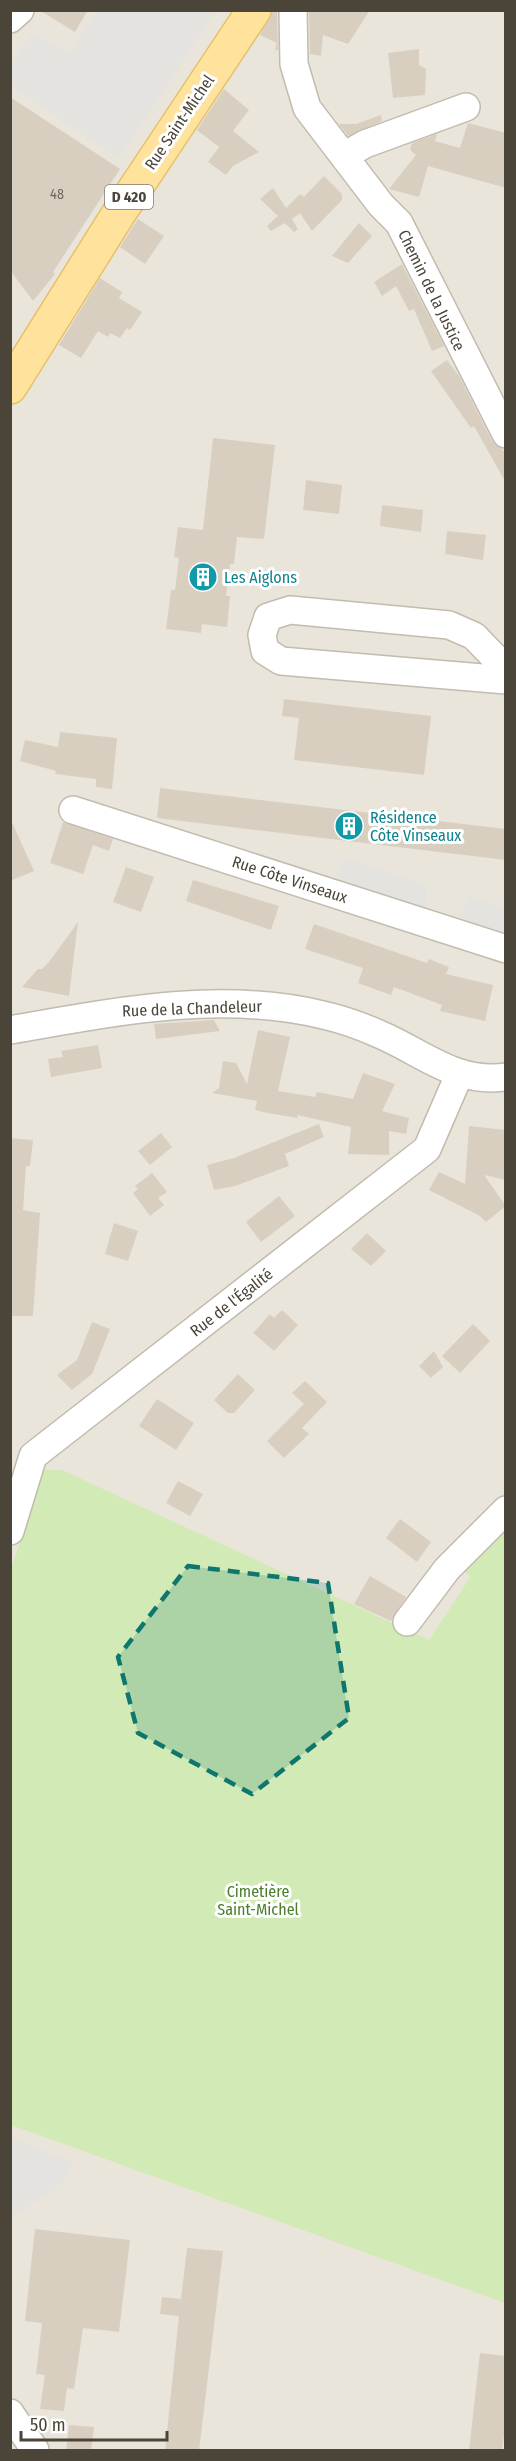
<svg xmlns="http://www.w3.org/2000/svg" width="516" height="2461" viewBox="0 0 516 2461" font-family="'Fira Sans Condensed',sans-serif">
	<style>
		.residential { fill: #eae5da }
		.green { fill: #d2eab5 }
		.parking { fill: #e5e3e0 }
		.building { fill: #d8cfc1 }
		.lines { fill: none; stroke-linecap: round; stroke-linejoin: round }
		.minor-casing { stroke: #c2bbae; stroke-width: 30 }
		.major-casing { stroke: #e6c16a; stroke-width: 36 }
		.minor { stroke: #fff; stroke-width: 27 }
		.major { stroke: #ffe39c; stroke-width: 33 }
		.marked { fill: #0f766e; fill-opacity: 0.2; stroke: #0f766e; stroke-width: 4.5; stroke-dasharray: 12 8; stroke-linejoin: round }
		.labels { text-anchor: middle; stroke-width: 6; stroke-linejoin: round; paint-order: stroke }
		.number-label { font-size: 14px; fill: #6e675b }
		.shield { fill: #fff; stroke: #817c74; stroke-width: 1.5 }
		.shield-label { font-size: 15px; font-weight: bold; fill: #4b4439 }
		.street-label { font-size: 16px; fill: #4b4439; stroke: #fff }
		.culture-label { font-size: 16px; fill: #0d838f; stroke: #fff; text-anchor: start }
		.park-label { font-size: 16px; fill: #4a7f2a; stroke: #fff }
	</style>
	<rect width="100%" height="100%" fill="#f6f3ec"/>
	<!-- residential -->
	<rect class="residential" x="11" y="11" width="494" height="2439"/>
	<!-- green -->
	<polygon class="green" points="43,1470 62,1470 429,1640 471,1576 457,1567 505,1518 505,2303 11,2125 10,1573"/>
	<!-- parking -->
	<g class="parking">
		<polygon points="97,11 215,11 119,158 11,86 11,64 33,33 70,53"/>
		<polygon points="344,858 427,885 426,915 335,886"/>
		<polygon points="469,896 505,910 505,942 459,927"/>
		<polygon points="11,2137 75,2163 59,2186 11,2218"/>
	</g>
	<!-- building -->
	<g class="building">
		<polygon points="39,10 88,10 75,32"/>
		<polygon points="273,10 277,10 278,50 275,50 277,43 260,35"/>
		<polygon points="309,10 370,10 348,44 323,35 321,56 310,54"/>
		<polygon points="419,49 419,65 426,69 425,95 393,98 388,53"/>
		<polygon points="224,89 249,110 233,131 259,152 233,166 226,175 208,162 219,147 197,130"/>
		<polygon points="10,97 120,169 53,272 55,274 33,301 10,270"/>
		<polygon points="381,115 382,121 348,136 339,124 356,124"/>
		<polygon points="468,123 506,133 506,188 428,166 419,197 389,189 416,155 410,150 412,143 437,134 435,141 460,148"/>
		<polygon points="324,176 342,194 342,200 312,231 300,213 292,219 298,229 294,232 285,223 271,231 267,226 278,216 260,199 273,188 286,208 300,194 304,197"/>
		<polygon points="138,219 164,236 145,264 120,247"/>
		<polygon points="359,223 372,236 348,263 332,256"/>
		<polygon points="402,264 444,346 432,351 414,309 409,311 396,286 382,296 374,282"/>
		<polygon points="100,278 122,292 119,298 142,312 130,330 127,328 120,338 110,333 108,337 98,331 81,358 59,345"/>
		<polygon points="447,360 459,376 492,441 506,453 506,483 474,426 471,428 431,371"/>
		<polygon points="213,438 275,445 264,539 237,537 234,564 230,564 226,596 230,596 227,627 202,624 201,633 166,629 171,590 175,590 179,558 174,557 178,527 203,530"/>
		<polygon points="306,480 342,485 339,514 303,510"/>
		<polygon points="382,505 423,510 421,532 380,526"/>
		<polygon points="447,531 486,535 483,560 445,554"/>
		<polygon points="284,699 431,716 424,775 294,760 299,718 282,716"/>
		<polygon points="60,732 117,738 112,789 96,787 96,779 55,774 56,771 20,761 25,740 58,747"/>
		<polygon points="160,788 506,829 506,860 157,818"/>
		<polygon points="10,818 34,871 10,881"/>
		<polygon points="63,822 113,839 109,851 93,845 83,874 50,863"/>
		<polygon points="126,867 154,877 141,912 113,902"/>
		<polygon points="193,880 279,906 271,930 186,901"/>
		<polygon points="78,922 69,996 22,987 38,969 42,969 49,962"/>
		<polygon points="314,924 427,963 429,959 449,967 446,974 493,985 485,1021 440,1011 442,1005 394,987 391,995 358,983 363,968 305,949"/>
		<polygon points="214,1020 220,1031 156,1039 154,1024"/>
		<polygon points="258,1030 290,1037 278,1091 315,1097 317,1092 353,1099 363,1073 395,1084 382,1111 409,1118 406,1134 389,1131 389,1155 348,1154 351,1127 297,1115 298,1118 267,1113 255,1110 257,1101 212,1093 219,1088 223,1061 236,1063 247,1084"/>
		<polygon points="98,1045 102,1068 51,1077 48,1059 63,1057 61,1051"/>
		<polygon points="319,1124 324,1137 285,1154 289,1166 235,1186 214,1190 207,1165 234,1158"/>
		<polygon points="469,1126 506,1130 506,1180 484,1175 506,1206 486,1222 480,1216 429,1190 439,1172 465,1184"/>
		<polygon points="161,1133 172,1147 150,1165 138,1151"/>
		<polygon points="10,1138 33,1140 30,1166 26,1166 23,1210 40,1213 33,1316 10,1316"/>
		<polygon points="152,1173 167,1192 158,1198 164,1205 150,1216 133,1193 138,1189 135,1186"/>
		<polygon points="279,1196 295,1216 261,1242 246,1222"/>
		<polygon points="114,1223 138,1231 128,1261 105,1254"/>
		<polygon points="367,1233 386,1251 371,1266 351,1249"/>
		<polygon points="282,1310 298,1325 274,1351 253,1333 270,1314 274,1318"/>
		<polygon points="92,1322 110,1329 92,1374 72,1390 57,1375 77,1360"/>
		<polygon points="473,1324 490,1341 460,1373 442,1356"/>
		<polygon points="434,1351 443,1367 431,1378 419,1366"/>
		<polygon points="238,1374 255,1390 234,1413 228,1413 214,1400"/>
		<polygon points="305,1381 327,1402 302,1428 309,1434 284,1458 267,1441 304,1404 292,1393"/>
		<polygon points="157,1399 194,1423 176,1450 139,1426"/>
		<polygon points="178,1481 203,1494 190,1516 166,1503"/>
		<polygon points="400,1519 431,1542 417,1562 386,1538"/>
		<polygon points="370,1576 406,1597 391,1621 354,1604"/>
		<polygon points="35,2229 130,2240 119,2332 83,2328 74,2389 67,2388 64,2411 40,2409 45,2375 36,2374 42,2323 25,2321"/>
		<polygon points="187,2248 223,2251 199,2451 165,2451 179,2316 160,2314 162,2297 181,2299"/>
		<polygon points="480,2353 506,2356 506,2419 502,2451 469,2451"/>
		<polygon points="69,2425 94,2427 91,2451 66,2451"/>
	</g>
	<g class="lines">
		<!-- minor casing -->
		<g class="minor-casing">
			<g id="minor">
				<polyline points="293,10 294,64 307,108 381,205 399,223 506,434"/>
				<polyline points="10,19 20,10"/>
				<polyline points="344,156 365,144 466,107"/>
				<polyline points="506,669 474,636 449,625 290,610 268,617 262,635 265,651 281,661 506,680"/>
				<polyline points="73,810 506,949"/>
				<path d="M10 1030C113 1012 220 990 323 1015 341 1019 361 1026 379 1034 422 1052 455 1084 506 1077"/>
				<polyline points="10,1531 33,1456 427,1149 459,1075"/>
				<polyline points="407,1622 447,1569 506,1510"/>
				<polyline points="10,2413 35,2450"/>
			</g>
		</g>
		<!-- major casing -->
		<g class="major-casing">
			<polyline id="major" points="10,387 119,213 254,10"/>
		</g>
		<!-- minor -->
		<use href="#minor" class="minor"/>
		<!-- major -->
		<use href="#major" class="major"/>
	</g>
	<!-- marked area -->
	<path class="marked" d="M188 1566 328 1583 349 1718 252 1794 138 1733 118 1657Z"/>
	<!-- icons -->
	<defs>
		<g id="building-disc" transform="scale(1.5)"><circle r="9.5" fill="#0f9aa8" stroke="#fff"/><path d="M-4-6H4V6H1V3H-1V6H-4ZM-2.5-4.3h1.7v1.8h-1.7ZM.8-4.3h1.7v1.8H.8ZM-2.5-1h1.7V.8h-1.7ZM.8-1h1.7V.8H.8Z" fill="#fff"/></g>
	</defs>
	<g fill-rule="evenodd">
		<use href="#building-disc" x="203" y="577"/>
		<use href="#building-disc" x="349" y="826"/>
	</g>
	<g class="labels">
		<!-- number labels -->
		<g class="number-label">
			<text x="57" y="199">48</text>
		</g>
		<!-- shield labels -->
		<rect class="shield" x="105" y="185" width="48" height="24" rx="4.5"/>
		<g class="shield-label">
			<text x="129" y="202">D 420</text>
		</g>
		<!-- street labels -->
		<g class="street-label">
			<text transform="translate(179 122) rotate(-56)" y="6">Rue Saint-Michel</text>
			<text transform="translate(432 290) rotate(64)" y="6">Chemin de la Justice</text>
			<text transform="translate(290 879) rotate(18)" y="6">Rue Côte Vinseaux</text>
			<text transform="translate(192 1008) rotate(-2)" y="6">Rue de la Chandeleur</text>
			<text transform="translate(231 1302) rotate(-38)" y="6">Rue de l'Égalité</text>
		</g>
		<!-- culture labels -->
		<g class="culture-label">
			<text x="224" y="583">Les Aiglons</text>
			<text x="370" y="823">Résidence<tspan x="370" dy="18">Côte Vinseaux</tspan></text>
		</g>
		<!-- park labels -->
		<g class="park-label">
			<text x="258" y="1897">Cimetière<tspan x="258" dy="18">Saint-Michel</tspan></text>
		</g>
	</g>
	<!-- border -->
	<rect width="516" height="2461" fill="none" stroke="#4b4439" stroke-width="24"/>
	<!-- scale -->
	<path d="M21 2431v9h146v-9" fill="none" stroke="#4b4439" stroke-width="3"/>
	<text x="30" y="2431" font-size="18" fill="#4b4439" stroke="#ffffff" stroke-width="4.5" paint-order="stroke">50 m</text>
</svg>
